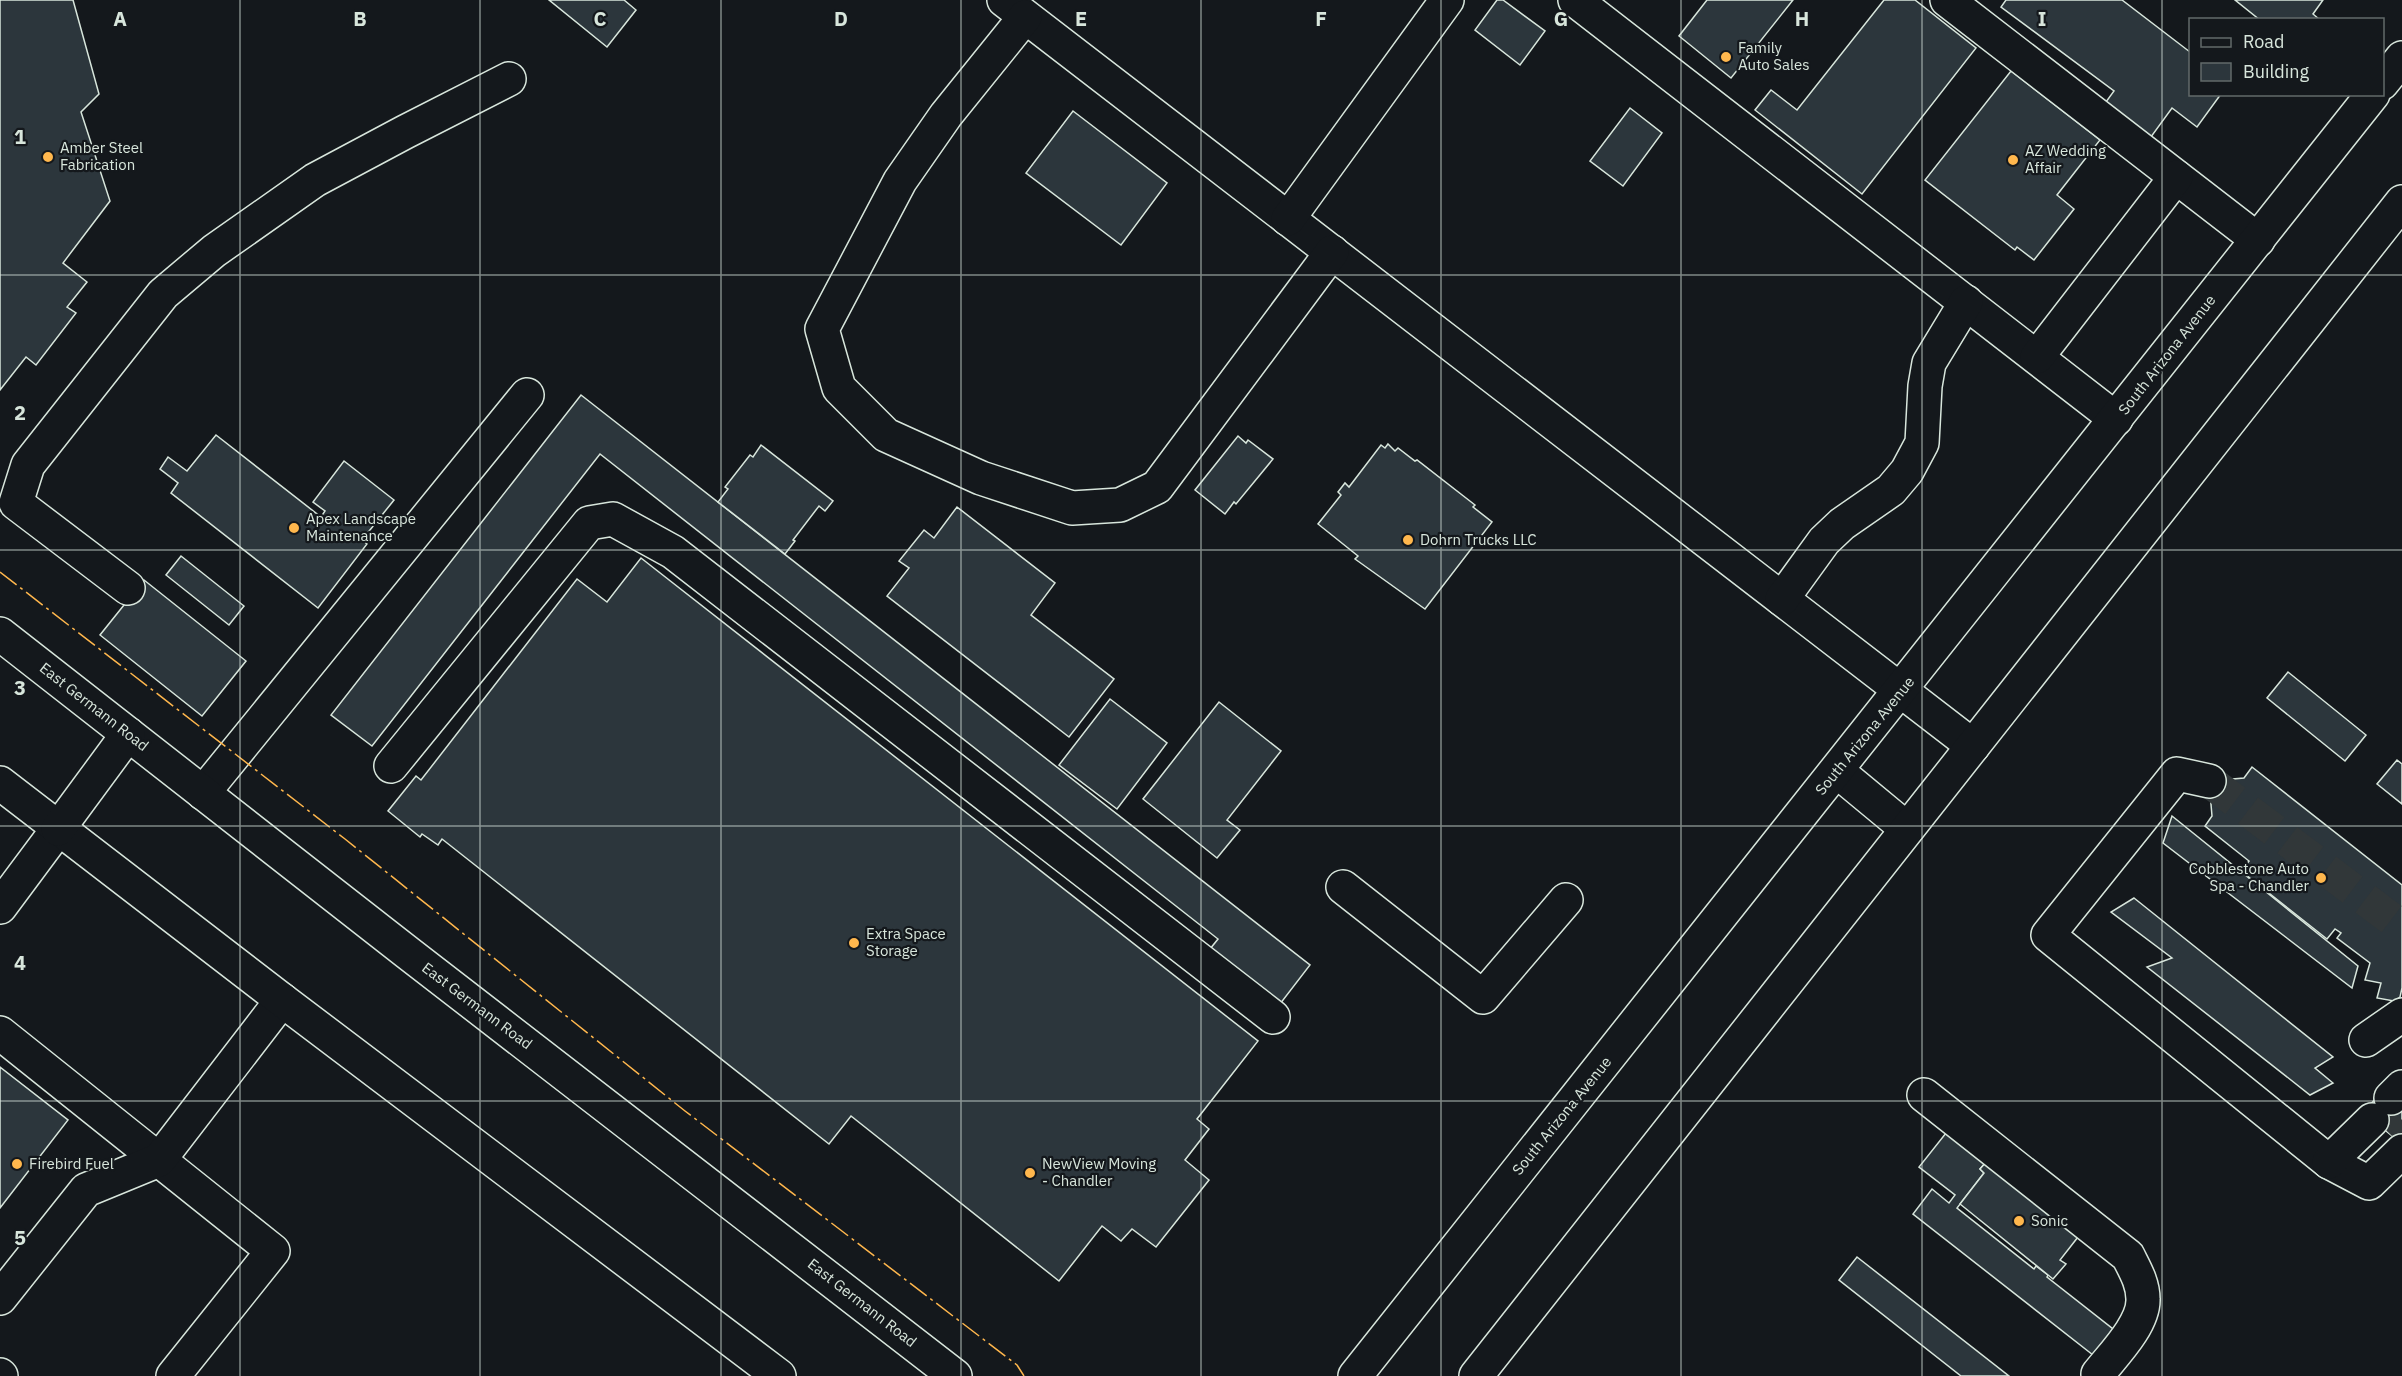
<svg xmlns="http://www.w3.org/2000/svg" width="2402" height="1376" viewBox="0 0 2402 1376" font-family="'IBM Plex Sans',sans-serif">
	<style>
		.building { fill: #2c363c; stroke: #d8e6dc; stroke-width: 1.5 }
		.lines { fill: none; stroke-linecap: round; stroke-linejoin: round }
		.minor-tunnel { stroke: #313739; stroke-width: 33; stroke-dasharray: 33 16; stroke-linecap: butt }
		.minor-casing { stroke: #d8e6dc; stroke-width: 36 }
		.major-casing { stroke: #d8e6dc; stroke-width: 36 }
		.minor { stroke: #14181c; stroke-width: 33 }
		.major { stroke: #14181c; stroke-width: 33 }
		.power { stroke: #ffb74d; stroke-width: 1.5; stroke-dasharray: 21 4.5 3 4.5; stroke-linecap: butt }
		.grid { fill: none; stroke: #d8e6dc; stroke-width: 1.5; stroke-opacity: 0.55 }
		.poi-dot { fill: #ffb74d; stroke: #14181c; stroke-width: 2 }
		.labels { text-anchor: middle; stroke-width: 4.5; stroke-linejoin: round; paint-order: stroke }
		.poi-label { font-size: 15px; fill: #d8e6dc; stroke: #14181c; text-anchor: start }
		.street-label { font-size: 15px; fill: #d8e6dc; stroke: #14181c }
		.grid-label { font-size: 20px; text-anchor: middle; font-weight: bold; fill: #d8e6dc; stroke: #14181c; stroke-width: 4.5; stroke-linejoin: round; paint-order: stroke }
	</style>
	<rect width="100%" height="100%" fill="#14181c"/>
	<!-- building -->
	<g class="building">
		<polygon points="0,0 73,0 99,94 81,112 110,201 63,263 87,282 67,307 76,313 36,365 26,357 0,390"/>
		<polygon points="549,0 624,0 636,10 607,47"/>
		<polygon points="1497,0 1503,0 1545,31 1520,65 1475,30"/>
		<polygon points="1707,0 1793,0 1731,78 1679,36"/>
		<polygon points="1884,0 1915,0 1976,48 1862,194 1755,110 1771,90 1797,110"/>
		<polygon points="2006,0 2122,0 2190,52 2190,94 2221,94 2197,127 2172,108 2148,141 2103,106 2114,91 2001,7"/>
		<polygon points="2235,0 2323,0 2313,14 2320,20 2260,20"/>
		<polygon points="2011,71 2100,140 2057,195 2074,209 2034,260 2017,247 2015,250 1925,180"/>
		<polygon points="1630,108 1662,133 1623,186 1590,161"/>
		<polygon points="1073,111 1167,183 1121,245 1026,173"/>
		<polygon points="581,395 1310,965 1280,1004 1210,949 1218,939 600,454 372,746 331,715"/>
		<polygon points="216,435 321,517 325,511 313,502 344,461 394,500 362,540 367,544 318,608 171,493 178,483 160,469 168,457 187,471"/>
		<polygon points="1238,436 1246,443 1248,440 1273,459 1236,504 1234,502 1225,514 1195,490"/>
		<polygon points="1388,444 1395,451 1398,448 1415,461 1417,460 1475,505 1473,507 1492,522 1425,609 1355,559 1358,556 1318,524 1341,495 1338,492 1345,483 1349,487 1381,445 1385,448"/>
		<polygon points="761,445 833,501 825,511 819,506 793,540 795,541 785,554 718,502 728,489 725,487 750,455 753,457"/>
		<polygon points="957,507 1055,583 1031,615 1114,679 1069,737 887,596 909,568 899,561 924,530 934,538"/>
		<polygon points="181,556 244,606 229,625 166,575"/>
		<polygon points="641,558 1258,1041 1197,1119 1209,1129 1185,1160 1209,1180 1156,1247 1132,1229 1121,1241 1102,1226 1059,1281 851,1116 829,1144 442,839 438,845 422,834 420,837 388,811 416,776 421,780 577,579 607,602"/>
		<polygon points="144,580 246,661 202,716 100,635"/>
		<polygon points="2288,672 2366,735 2345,761 2267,698"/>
		<polygon points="1110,699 1167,743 1117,809 1059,765"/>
		<polygon points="1219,702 1281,751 1227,820 1240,830 1217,858 1143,799"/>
		<polygon points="2397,760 2402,764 2402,804 2377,784"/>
		<polygon points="2252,767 2402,885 2402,988 2400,997 2394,1001 2377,998 2381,983 2365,980 2370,963 2337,938 2341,933 2335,929 2327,939 2241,871 2249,861 2205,826 2212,816 2209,781 2244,778"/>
		<polygon points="2172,816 2358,966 2352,988 2163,843"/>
		<polygon points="2134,898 2333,1057 2315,1068 2333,1083 2310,1095 2147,967 2172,958 2111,912"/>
		<polygon points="0,1067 68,1120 0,1208"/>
		<polygon points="2382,1090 2402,1107 2402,1144 2364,1113"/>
		<polygon points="1950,1128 1989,1159 1980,1169 1984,1173 1957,1208 2034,1269 2036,1266 2048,1275 2047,1277 2113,1329 2093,1355 1913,1214 1932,1189 1949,1203 1955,1195 1919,1167"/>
		<polygon points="1993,1154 2078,1237 2060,1260 2066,1264 2053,1279 1960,1204 1984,1173 1980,1169"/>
		<polygon points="1857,1257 2009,1376 1961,1376 1839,1280"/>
	</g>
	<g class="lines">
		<!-- minor-tunnel -->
		<g class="minor-tunnel">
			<polyline points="2209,781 2402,927"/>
			<polyline points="2389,1133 2402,1120"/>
		</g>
		<!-- minor casing -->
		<g class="minor-casing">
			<g id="minor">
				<polyline points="1004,0 1973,746"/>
				<polyline points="1575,0 2116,419"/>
				<polyline points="1947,0 2258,240"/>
				<polyline points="1025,17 946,115 900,181 822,329 839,388 886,435 981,478 1072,508 1120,505 1157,487 1332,252"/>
				<polyline points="1288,219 1447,0"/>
				<polyline points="2037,357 2176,177"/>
				<polyline points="128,588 16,503 28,465 163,294 214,251 315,180 405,132 509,79"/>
				<polyline points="1782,599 1824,541 1842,524 1891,490 1907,471 1922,443 1925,386 1929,363 1966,302"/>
				<polyline points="391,766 589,523 613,519 673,552 1273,1017"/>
				<polyline points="1837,771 1907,829"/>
				<polyline points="2209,781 2177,774 2048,935 2329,1162 2369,1183 2402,1151"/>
				<polyline points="203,793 527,395"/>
				<polyline points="1343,887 1483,997 1566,900"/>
				<polyline points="0,907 58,829"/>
				<polyline points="0,1033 273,1251 173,1376"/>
				<polyline points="2366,1040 2402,1015"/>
				<path d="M1924 1095 2128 1256C2135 1270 2143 1283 2143 1299 2144 1324 2113 1355 2098 1374"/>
				<polyline points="2391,1098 2402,1087"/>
				<polyline points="2329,1162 2372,1120"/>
				<polyline points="0,1298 86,1190 159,1160 282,1000"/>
				<polyline points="0,1375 1,1376"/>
			</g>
		</g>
		<!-- major casing -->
		<g class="major-casing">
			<g id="major">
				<polyline points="2382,83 2402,58"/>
				<polyline points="0,634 408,953 955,1376"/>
				<polyline points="0,783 282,1000 779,1376"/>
				<polyline points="58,829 128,734"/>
				<polyline points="1355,1376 2373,94"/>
				<polyline points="1476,1376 2402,202"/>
			</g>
		</g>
		<!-- minor -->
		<use href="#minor" class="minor"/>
		<!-- major -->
		<use href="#major" class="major"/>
		<!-- power -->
		<polyline class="power" points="0,572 345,839 685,1111 1017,1365 1024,1376"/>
	</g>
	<!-- grid -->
	<path class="grid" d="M240 0V1376M480 0V1376M721 0V1376M961 0V1376M1201 0V1376M1441 0V1376M1681 0V1376M1922 0V1376M2162 0V1376M0 275H2402M0 550H2402M0 826H2402M0 1101H2402"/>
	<!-- markers -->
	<g class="poi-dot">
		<circle cx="1726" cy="57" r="6"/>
		<circle cx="48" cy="157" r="6"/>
		<circle cx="2013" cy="160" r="6"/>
		<circle cx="294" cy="528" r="6"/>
		<circle cx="1408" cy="540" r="6"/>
		<circle cx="2321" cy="878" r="6"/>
		<circle cx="854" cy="943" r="6"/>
		<circle cx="17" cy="1164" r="6"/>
		<circle cx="1030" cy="1173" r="6"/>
		<circle cx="2019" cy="1221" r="6"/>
	</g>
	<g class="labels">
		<!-- poi labels -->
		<g class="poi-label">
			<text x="1738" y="53">Family<tspan x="1738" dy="17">Auto Sales</tspan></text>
			<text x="60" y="153">Amber Steel<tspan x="60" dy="17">Fabrication</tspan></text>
			<text x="2025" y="156">AZ Wedding<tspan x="2025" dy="17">Affair</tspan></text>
			<text x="306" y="524">Apex Landscape<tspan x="306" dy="17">Maintenance</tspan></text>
			<text x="1420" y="545">Dohrn Trucks LLC</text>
			<text x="2309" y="874" text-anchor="end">Cobblestone Auto<tspan x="2309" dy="17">Spa - Chandler</tspan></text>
			<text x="866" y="939">Extra Space<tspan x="866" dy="17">Storage</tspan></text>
			<text x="29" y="1169">Firebird Fuel</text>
			<text x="1042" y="1169">NewView Moving<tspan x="1042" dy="17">- Chandler</tspan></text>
			<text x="2031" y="1226">Sonic</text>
		</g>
		<!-- street labels -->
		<g class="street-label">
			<text transform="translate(2167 355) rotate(-52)" y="5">South Arizona Avenue</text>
			<text transform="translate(94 707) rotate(38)" y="5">East Germann Road</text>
			<text transform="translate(1865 736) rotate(-51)" y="5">South Arizona Avenue</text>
			<text transform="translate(477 1006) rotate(37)" y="5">East Germann Road</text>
			<text transform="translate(1562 1116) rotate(-51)" y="5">South Arizona Avenue</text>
			<text transform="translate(862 1303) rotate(38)" y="5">East Germann Road</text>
		</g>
	</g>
	<g class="grid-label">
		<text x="120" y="26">A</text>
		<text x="360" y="26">B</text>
		<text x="600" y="26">C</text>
		<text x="841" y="26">D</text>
		<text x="1081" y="26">E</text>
		<text x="1321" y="26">F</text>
		<text x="1561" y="26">G</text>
		<text x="1802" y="26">H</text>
		<text x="2042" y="26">I</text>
		<text x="20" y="144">1</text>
		<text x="20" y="420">2</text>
		<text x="20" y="695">3</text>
		<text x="20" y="970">4</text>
		<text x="20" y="1245">5</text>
	</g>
	<!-- legend -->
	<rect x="2189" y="18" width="195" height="78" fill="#14181c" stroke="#626a69" stroke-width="1.5"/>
	<rect x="2201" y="38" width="30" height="9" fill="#14181c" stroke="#626a69" stroke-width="1.5"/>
	<text x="2243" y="48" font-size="18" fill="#d8e6dc">Road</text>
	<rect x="2201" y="63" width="30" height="18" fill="#2c363c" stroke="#626a69" stroke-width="1.5"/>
	<text x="2243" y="78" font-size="18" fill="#d8e6dc">Building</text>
</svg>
